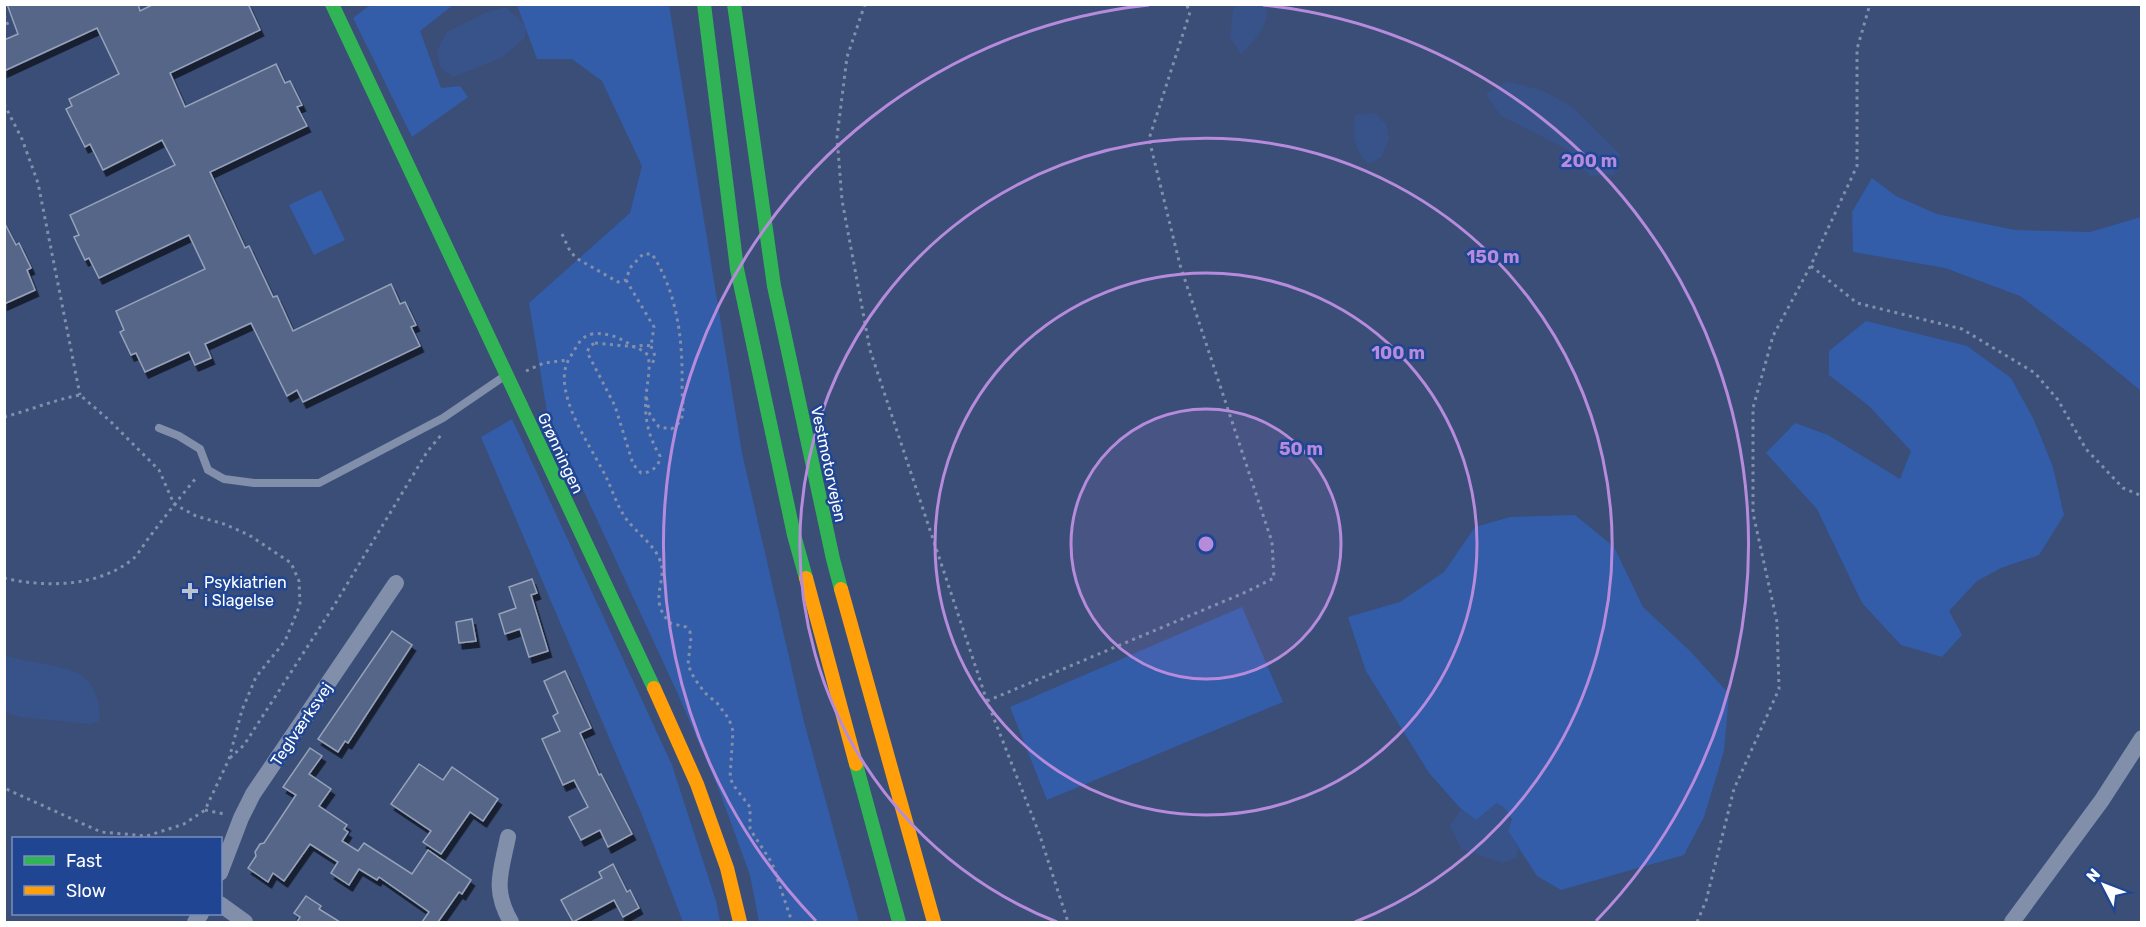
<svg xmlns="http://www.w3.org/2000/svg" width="2146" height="927" viewBox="0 0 2146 927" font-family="Rubik,sans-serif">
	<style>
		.green { fill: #335ca9 }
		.water { fill: #37538a }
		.building { fill: #566688; stroke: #96a2b9; stroke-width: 1.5; filter: url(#shadow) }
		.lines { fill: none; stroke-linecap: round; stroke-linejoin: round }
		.path { stroke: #828fab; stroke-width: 3; stroke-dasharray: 3 4.5; stroke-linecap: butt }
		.lane { stroke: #828fab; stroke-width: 8 }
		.street { stroke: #828fab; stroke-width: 16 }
		.fast { stroke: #30b455; stroke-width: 14 }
		.slow { stroke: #ff9f0a; stroke-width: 14 }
		.ring { fill: none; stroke: #b68bdc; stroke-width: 3 }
		.poi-dot { fill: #bac1d0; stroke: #1f4593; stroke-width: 2 }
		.labels { text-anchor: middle; stroke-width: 5; stroke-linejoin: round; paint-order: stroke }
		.street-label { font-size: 16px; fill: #fff; stroke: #1f4593 }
		.poi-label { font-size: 16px; fill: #fff; stroke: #1f4593; text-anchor: start }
		.centre { fill: #b68bdc; stroke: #1f4593; stroke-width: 3 }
		.ring-label { font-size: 18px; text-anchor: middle; font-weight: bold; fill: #b68bdc; stroke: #1f4593; stroke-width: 5; stroke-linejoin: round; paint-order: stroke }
	</style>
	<defs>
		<filter id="shadow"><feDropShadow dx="3.5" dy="6" stdDeviation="0" flood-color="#0009"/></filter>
	</defs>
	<rect width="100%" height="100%" fill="#3a4e78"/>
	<!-- green -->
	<g class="green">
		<polygon points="370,5 453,5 420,31 441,88 460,86 468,97 412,137 353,18"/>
		<polygon points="517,5 669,5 742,453 804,722 859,922 759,922 750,875 719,790 678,694 547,412 529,303 630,213 642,166 602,81 572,59 537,59"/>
		<polygon points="1872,178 1896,196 1937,214 2015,230 2090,232 2141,217 2141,391 2089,348 2020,296 1945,268 1853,252 1852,212"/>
		<polygon points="321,190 345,240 314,255 289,205"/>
		<polygon points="1866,321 1967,346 2011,378 2034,420 2053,467 2064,515 2039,555 2001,568 1977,581 1949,611 1962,635 1942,657 1901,645 1862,603 1817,509 1766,453 1795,423 1828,435 1900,479 1911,451 1869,406 1829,375 1829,351"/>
		<polygon points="512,419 672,765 716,901 720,922 683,922 642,815 481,437"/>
		<polygon points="1575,515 1614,547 1643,607 1690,651 1729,694 1724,751 1704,817 1684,855 1561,890 1537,876 1508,831 1512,819 1497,803 1476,820 1461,809 1429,773 1366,671 1348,617 1400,602 1444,572 1475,527 1510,517"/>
		<polygon points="1242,607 1283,702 1047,800 1010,707"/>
	</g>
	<!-- water -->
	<g class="water">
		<path d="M1236 4 1266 5C1271 24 1253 42 1241 54L1230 37 1233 10Z"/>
		<polygon points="506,7 525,25 525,38 501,58 453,77 440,67 437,51 447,32 487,12"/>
		<polygon points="1507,81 1544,91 1571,106 1620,154 1614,175 1590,176 1568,150 1500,115 1486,94"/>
		<path d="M1374 113 1386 124 1389 139 1381 158 1368 164C1353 147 1353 136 1355 115Z"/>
		<path d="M5 656C24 661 61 665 77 673 94 681 102 704 99 721L89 724 20 717 5 712Z"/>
		<path d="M1497 803C1510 810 1512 817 1508 831L1519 847 1516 858 1503 863 1461 849 1450 826 1461 809 1476 820Z"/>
	</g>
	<!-- building -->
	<g class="building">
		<polygon points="7,4 138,4 140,11 154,4 248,4 260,30 170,73 185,107 276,64 285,83 290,81 302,105 297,107 307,126 210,172 245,248 249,246 273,297 277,296 293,331 391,284 400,304 405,302 416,325 411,327 420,346 303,402 297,390 287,396 251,323 205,344 211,358 195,365 189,352 145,372 136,353 131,355 120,332 124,330 116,311 205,269 189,235 99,278 89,258 85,260 74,237 79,235 70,215 175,165 162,140 103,170 90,144 85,147 66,109 72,106 69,99 119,74 97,28 4,71 4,40 18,34"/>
		<polygon points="4,222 16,245 19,243 31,268 27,270 35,290 4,304"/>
		<polygon points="532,579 537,593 531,595 548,651 529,657 520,629 505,634 499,614 516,608 509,587"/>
		<polygon points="472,619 476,641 459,643 456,622"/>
		<polygon points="392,631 412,645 348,743 345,741 338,752 318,739"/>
		<polygon points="565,671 591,728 580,733 599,775 601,774 632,834 608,847 600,830 581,840 569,817 588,807 574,780 563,785 542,739 560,731 553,716 558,713 544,681"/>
		<polygon points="310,748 322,756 309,774 331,789 319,806 347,825 344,829 348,832 342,841 358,851 364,843 412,874 428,850 471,880 462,894 459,892 438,922 422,922 429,912 379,877 377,880 359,869 349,885 331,873 338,862 310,844 284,881 273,873 268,882 248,868 256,856 255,852 260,844 264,843 296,795 283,787"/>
		<polygon points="419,764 443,780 452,767 498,799 483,821 470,812 441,854 423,842 431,831 391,804"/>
		<polygon points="613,864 627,892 630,890 639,908 623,917 614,900 573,922 561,900 602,878 599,872"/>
		<polygon points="306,896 321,906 319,909 340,922 297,922 300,917 294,913"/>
	</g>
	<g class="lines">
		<!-- path -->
		<g class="path">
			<polyline points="865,4 847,57 837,137 842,200 870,350 987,701 1039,833 1068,922"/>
			<polyline points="4,15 9,28"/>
			<polyline points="4,104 22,139 38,183 80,395"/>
			<path d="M562 234 570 251 576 258 618 282 626 280 630 268 643 254H652C678 294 683 341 682 388 682 405 688 420 671 429L659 427 650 415 646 395"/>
			<polyline points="1811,266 1857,303 1962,329 2035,373 2058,400 2086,449 2123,488 2142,496"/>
			<path d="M626 280 654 327 651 346 644 345 634 347C621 338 608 332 592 334 582 336 577 345 573 353 565 363 563 374 565 387 570 419 593 450 607 479 613 492 618 508 627 520 636 532 653 544 659 558 670 581 646 597 670 623L686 627 690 632 691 637 688 665 694 678 705 693 717 703 729 719 733 731 730 778 734 786 750 807V829L772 863 792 922"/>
			<path d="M595 343 637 347 648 355C651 370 647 382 646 397 644 418 649 438 660 456 660 466 651 473 641 473L633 464 615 406 587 352 590 346Z"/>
			<polyline points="651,346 655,356 652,365"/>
			<polyline points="526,371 544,363 568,360"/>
			<path d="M4 417C30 410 54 400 80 395L109 420 159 470 174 504 196 516 224 524 249 535 291 563 299 581 300 605 285 641 256 677 242 710 229 759 205 810 184 824 147 836 101 832 4 788"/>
			<path d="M4 578C46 588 100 587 134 558 140 552 145 542 151 535 166 515 181 496 197 477"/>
			<polyline points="987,701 1246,592 1274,578 1272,542 1180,265 1149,139 1190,12 1186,4"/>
			<polyline points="230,758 244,745 335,604 427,452 441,435"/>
			<polyline points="205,810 224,814"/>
			<polyline points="1697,922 1706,901 1734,789 1779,689 1777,622 1753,513 1753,408 1773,336 1811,265 1857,166 1857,49 1870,4"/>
		</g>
		<!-- lane -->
		<polyline class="lane" points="159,428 179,436 200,449 208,470 224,479 254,483 319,483 443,418 506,375"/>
		<!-- street -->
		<g class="street">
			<path d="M508 837C501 872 492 889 511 922"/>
			<polyline points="220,873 241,818 253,794 396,583"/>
			<polyline points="220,904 245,922"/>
			<polyline points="195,922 201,914"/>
			<polyline points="2012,922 2102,800 2142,738"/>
		</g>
		<!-- fast -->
		<g class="fast">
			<polyline points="332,4 654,688"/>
			<polyline points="704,4 737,269 794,535 806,578"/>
			<polyline points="734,4 774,286 833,559 841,589"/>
			<polyline points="856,764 899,922"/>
		</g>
		<!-- slow -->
		<g class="slow">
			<polyline points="806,578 856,764"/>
			<polyline points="841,589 934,922"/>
			<polyline points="654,688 697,784 727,868 740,922"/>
		</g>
	</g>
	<!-- distance rings -->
	<circle cx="1206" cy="544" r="135" fill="#b68bdc" fill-opacity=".12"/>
	<g class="ring">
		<circle cx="1206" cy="544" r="135"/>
		<circle cx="1206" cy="544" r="271"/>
		<path d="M1057 922A406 406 0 1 1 1355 922"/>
		<path d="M816 921A542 542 0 0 1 1149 5M1263 5A542 542 0 0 1 1596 921"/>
	</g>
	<!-- markers -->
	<path class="poi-dot" d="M187 582h6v6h6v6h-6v6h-6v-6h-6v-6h6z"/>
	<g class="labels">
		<!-- street labels -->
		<g class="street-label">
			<text transform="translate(561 453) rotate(65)" y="6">Grønningen</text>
			<text transform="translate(829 464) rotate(78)" y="6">Vestmotorvejen</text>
			<text transform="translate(301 724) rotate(-56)" y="6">Teglværksvej</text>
		</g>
		<!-- poi labels -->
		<g class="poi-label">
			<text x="204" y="588">Psykiatrien<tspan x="204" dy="18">i Slagelse</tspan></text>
		</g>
	</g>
	<circle cx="1206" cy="544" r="9" class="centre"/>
	<g class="ring-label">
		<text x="1589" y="167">200 m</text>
		<text x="1493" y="263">150 m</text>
		<text x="1398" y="359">100 m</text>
		<text x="1301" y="455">50 m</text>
	</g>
	<!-- border -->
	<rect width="2146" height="927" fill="none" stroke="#ffffff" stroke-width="12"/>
	<!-- legend -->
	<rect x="12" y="837" width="210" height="78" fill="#1f4593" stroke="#798fbe" stroke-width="1.5"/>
	<rect x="24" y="856" width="30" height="9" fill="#30b455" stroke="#798fbe" stroke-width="1.5"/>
	<text x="66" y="867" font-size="18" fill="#ffffff">Fast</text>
	<rect x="24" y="886" width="30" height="9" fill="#ff9f0a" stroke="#798fbe" stroke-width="1.5"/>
	<text x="66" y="897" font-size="18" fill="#ffffff">Slow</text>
	<!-- north arrow -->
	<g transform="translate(2104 885) rotate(312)" stroke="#1f4593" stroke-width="4.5" paint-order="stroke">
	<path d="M0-4.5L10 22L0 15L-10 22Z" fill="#ffffff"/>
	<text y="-9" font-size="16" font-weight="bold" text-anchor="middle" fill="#ffffff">N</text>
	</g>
</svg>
